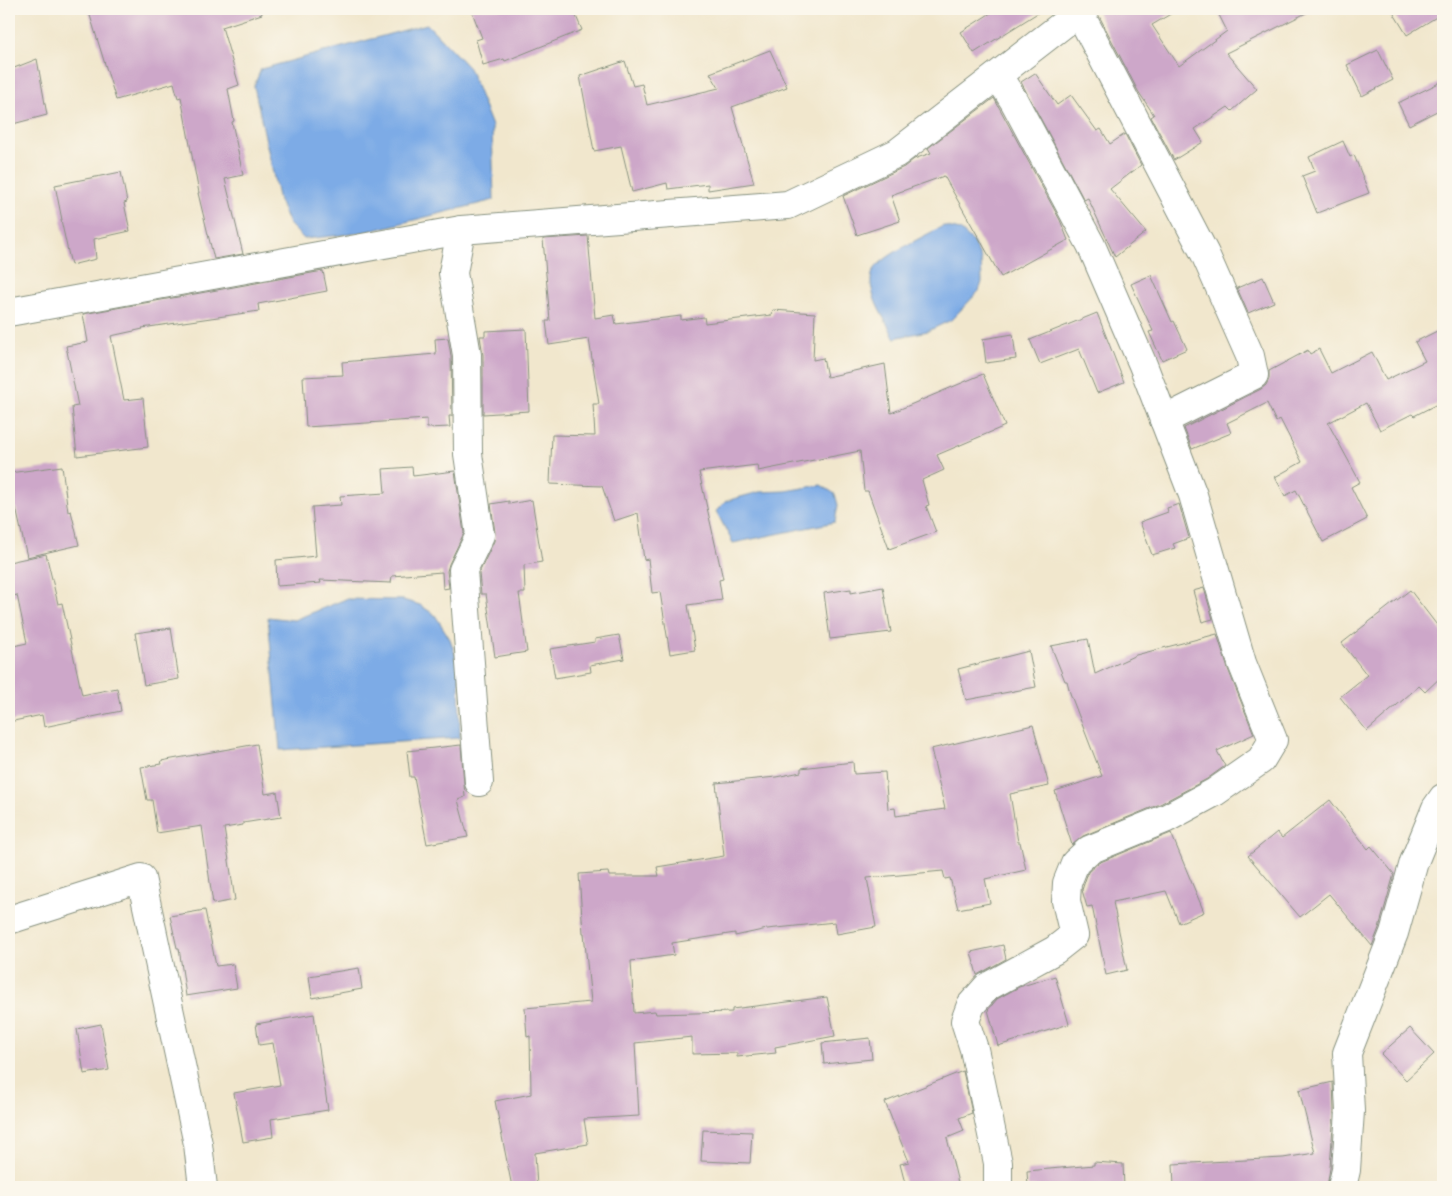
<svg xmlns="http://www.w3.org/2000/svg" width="1452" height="1196" viewBox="0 0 1452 1196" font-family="'Old Standard TT',serif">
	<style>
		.water { fill: #7dabe6; stroke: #4e748d }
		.building { fill: #cda7c9 }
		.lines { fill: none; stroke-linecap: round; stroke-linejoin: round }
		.minor-casing { stroke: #889280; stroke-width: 30 }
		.minor { stroke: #fff; stroke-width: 28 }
	</style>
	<rect width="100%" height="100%" fill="#fbf7ec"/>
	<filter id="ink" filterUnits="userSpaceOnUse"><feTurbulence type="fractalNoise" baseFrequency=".02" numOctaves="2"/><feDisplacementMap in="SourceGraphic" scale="10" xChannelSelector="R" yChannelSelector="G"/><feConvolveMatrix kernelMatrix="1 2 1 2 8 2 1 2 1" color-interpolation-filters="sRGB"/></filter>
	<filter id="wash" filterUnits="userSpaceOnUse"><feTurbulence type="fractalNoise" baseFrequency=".0096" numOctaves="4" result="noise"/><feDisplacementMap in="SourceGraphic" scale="20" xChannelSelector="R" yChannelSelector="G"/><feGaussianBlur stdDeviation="1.12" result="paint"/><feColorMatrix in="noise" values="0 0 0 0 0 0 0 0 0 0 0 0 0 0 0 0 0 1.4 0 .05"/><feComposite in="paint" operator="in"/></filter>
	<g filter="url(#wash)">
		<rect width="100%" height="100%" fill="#f1e7cd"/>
		<!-- water -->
		<g class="water">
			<polygon points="427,24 469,68 492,126 494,200 362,233 304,239 289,224 279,201 254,86 261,69"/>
			<path d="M943 226 960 230 973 242 981 259 982 282 979 291 951 320 928 331 894 338C887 321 875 307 872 289 870 282 871 275 874 270 883 255 927 235 943 226Z"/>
			<polygon points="821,485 835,494 838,505 835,522 733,543 716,511 726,501 759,492 785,491"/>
			<polygon points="346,599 403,600 420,605 435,615 450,639 459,665 460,738 280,750 268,617 294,620"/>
		</g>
		<g id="blocks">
			<!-- building -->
			<g class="building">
				<polygon points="88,9 261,9 262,14 222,27 239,85 228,89 234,121 232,122 243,175 225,179 243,254 214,259 198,193 199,193 181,97 178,98 174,83 116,100"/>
				<polygon points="471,9 573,9 582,30 505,61 504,59 483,65 476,40 482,38"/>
				<polygon points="997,9 1044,9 974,53 961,32"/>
				<polygon points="1098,9 1179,9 1152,25 1179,66 1227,31 1216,9 1314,9 1226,53 1257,89 1232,111 1228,107 1195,129 1203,142 1174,160 1151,117 1154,115 1138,91 1098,14"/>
				<polygon points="1391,9 1443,9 1443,13 1407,35"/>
				<polygon points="770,50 787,87 732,107 754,183 708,190 708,184 668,189 667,183 632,192 621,146 594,151 580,76 625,61 633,86 642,84 647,105 719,88 710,73"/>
				<polygon points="1378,50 1393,80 1362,96 1347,65"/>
				<polygon points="37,59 47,115 9,125 9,70"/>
				<polygon points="1035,73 1057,105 1071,95 1097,131 1101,129 1110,144 1125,134 1141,165 1110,189 1146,232 1115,257 1088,198 1084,200 1021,82"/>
				<polygon points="1443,81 1443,108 1409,125 1398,103"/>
				<polygon points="994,98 1060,220 1068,240 1001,277 944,176 891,195 900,221 857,235 843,196 904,167 914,159 931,153 928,148"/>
				<polygon points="1343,141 1350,157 1354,155 1369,193 1317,213 1302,176 1315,171 1309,157"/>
				<polygon points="121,172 127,202 124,203 130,231 94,239 96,259 71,265 61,220 62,220 55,185"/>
				<polygon points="588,236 595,318 614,315 616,324 681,316 681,320 704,317 705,323 772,315 773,310 815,313 813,360 823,358 827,377 885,364 891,413 983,374 1005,426 937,455 944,470 922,480 929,505 926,506 936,532 889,549 868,491 864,491 860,451 758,471 757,465 699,472 723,579 719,580 722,600 688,605 695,650 670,654 660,592 652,593 648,559 644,560 638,513 614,521 602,486 550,484 552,435 595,436 593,404 599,404 589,339 549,345 546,321 550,321 543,239"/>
				<polygon points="323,271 327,291 258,304 259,311 142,328 143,329 111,336 124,400 143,398 148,447 77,456 72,407 78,406 66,346 88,342 83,314"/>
				<polygon points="1151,275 1172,322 1174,321 1187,349 1162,360 1149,332 1153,331 1131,284"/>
				<polygon points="1263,277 1274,302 1248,313 1237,288"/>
				<polygon points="1097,313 1124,382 1097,393 1079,349 1040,364 1030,340"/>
				<polygon points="1443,328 1443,401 1414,416 1412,414 1380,430 1366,403 1328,423 1360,482 1351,487 1367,519 1323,542 1296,490 1285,496 1275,477 1302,462 1280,419 1276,422 1267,403 1227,423 1231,433 1192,449 1184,428 1261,389 1266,385 1269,379 1269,371 1308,350 1310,354 1319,349 1331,373 1372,352 1386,380 1425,361 1415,342"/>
				<polygon points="526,329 529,411 483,414 483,355 480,336 485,336 485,331"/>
				<polygon points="1013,334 1016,359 986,363 983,339"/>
				<polygon points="448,338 451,356 452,416 449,416 450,427 427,428 427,419 306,427 303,377 343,375 342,362 436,354 435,339"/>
				<polygon points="62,466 68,512 71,511 79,545 27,557 16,508 9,510 9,473"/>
				<polygon points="412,467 413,476 455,471 464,533 449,564 447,571 449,588 443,589 442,572 392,576 391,583 320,580 321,583 277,586 276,560 316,556 312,507 341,505 340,496 385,493 383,469"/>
				<polygon points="532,500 542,562 524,565 525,593 519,593 527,652 495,657 486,594 481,594 479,573 494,541 495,533 491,504 509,501 509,504"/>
				<polygon points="1179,504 1189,538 1173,544 1175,548 1152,555 1140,522 1168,512 1167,508"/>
				<polygon points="46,554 58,604 62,603 82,695 117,688 121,711 44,727 42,715 9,722 9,647 27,643 17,595 9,597 9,562"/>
				<polygon points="883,587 891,632 830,639 824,593 851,589 851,593"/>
				<polygon points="1204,588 1213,619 1202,622 1193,591"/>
				<polygon points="1410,590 1443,633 1443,675 1425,692 1419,686 1367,731 1340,697 1367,675 1342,643"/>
				<polygon points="171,628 179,679 144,685 135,633"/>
				<polygon points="1217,634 1228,669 1254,734 1217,751 1225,766 1207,779 1160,804 1083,836 1072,845 1055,791 1102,776 1070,693 1067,681 1065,681 1051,646 1088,639 1095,674 1136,655"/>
				<polygon points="619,635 624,659 590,665 591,672 555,678 550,649 595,642 595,639"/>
				<polygon points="1029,651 1036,687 966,700 958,669"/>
				<polygon points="1033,725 1049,786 1010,794 1018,842 1020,842 1026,870 985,879 990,903 958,909 950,878 945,879 943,871 867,878 876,927 837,934 835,922 767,929 735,936 735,933 672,943 674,955 631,961 634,1013 655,1011 656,1014 732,1012 732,1009 827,997 835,1036 775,1047 776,1053 737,1057 737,1053 692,1054 692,1037 635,1043 639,1116 584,1119 588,1144 535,1153 537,1187 512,1187 495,1101 531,1094 530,1036 527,1037 525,1008 591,1002 584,933 583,933 579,874 608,872 609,876 659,876 657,867 724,856 716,783 776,777 801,772 801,768 853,762 854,774 885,772 888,809 895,808 896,816 945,809 931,749"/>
				<polygon points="257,744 265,794 277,792 281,817 243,823 243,825 224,828 235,900 213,904 202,826 157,833 152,800 147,800 141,767 162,764 161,761"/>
				<polygon points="461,745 465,797 458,800 468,837 427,844 414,777 410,777 407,751"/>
				<polygon points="1330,800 1368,849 1371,846 1394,874 1379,928 1372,946 1329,894 1300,917 1248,856 1277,832 1282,838"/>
				<polygon points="1171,833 1204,912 1179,923 1166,891 1113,902 1127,970 1106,975 1092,906 1087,907 1082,890 1088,872 1098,863"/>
				<polygon points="205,910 216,966 233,964 237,988 186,996 179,948 177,948 170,916"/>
				<polygon points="1003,945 1006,959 977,975 971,952"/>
				<polygon points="359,968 362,989 312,998 309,976"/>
				<polygon points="1055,976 1069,1024 998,1046 988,1010 997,999 1019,987"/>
				<polygon points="314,1014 328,1110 271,1119 273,1137 243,1142 234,1093 280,1085 273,1043 259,1045 256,1024"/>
				<polygon points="101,1024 109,1070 84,1074 77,1029"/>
				<polygon points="1410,1028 1434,1054 1406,1080 1381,1054"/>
				<polygon points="870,1038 872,1059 824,1064 822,1043"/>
				<polygon points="963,1071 972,1113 959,1118 964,1131 947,1138 959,1187 906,1187 900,1164 909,1162 885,1102"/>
				<polygon points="1333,1082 1334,1111 1330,1168 1327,1187 1174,1187 1173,1164 1283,1158 1315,1153 1299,1090"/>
				<polygon points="703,1130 752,1132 750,1163 701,1161"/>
				<polygon points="1094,1162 1123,1164 1124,1187 1028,1187 1027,1171 1094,1165"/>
			</g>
		</g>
	</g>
	<g filter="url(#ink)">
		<use href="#blocks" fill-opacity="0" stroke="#889280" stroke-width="1"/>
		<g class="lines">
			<!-- minor casing -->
			<g class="minor-casing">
				<g id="minor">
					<polyline points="1079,12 1205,254 1250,356 1254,375 1164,420"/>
					<polyline points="461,230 453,273 467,355 468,454 480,535 463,570 479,782"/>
					<polyline points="9,312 461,230 788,205 897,153 1083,9"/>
					<polyline points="9,920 141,878 198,1144 203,1187"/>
					<polyline points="998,1187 998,1163 974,1049 965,1021 971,1005 987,987 1055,950 1074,935 1066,901 1067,883 1075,863 1089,850 1167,818 1215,792 1261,760 1273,740 1242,663 1193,495 1143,365 1091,245 1014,101 998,76"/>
					<polyline points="1342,1187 1346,1170 1350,1111 1347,1053 1394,933 1414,862 1436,808 1443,798"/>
				</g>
			</g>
			<!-- minor -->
			<use href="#minor" class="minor"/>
		</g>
	</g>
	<!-- margin -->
	<rect width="1452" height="1196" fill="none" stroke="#fbf7ec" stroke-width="30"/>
</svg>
